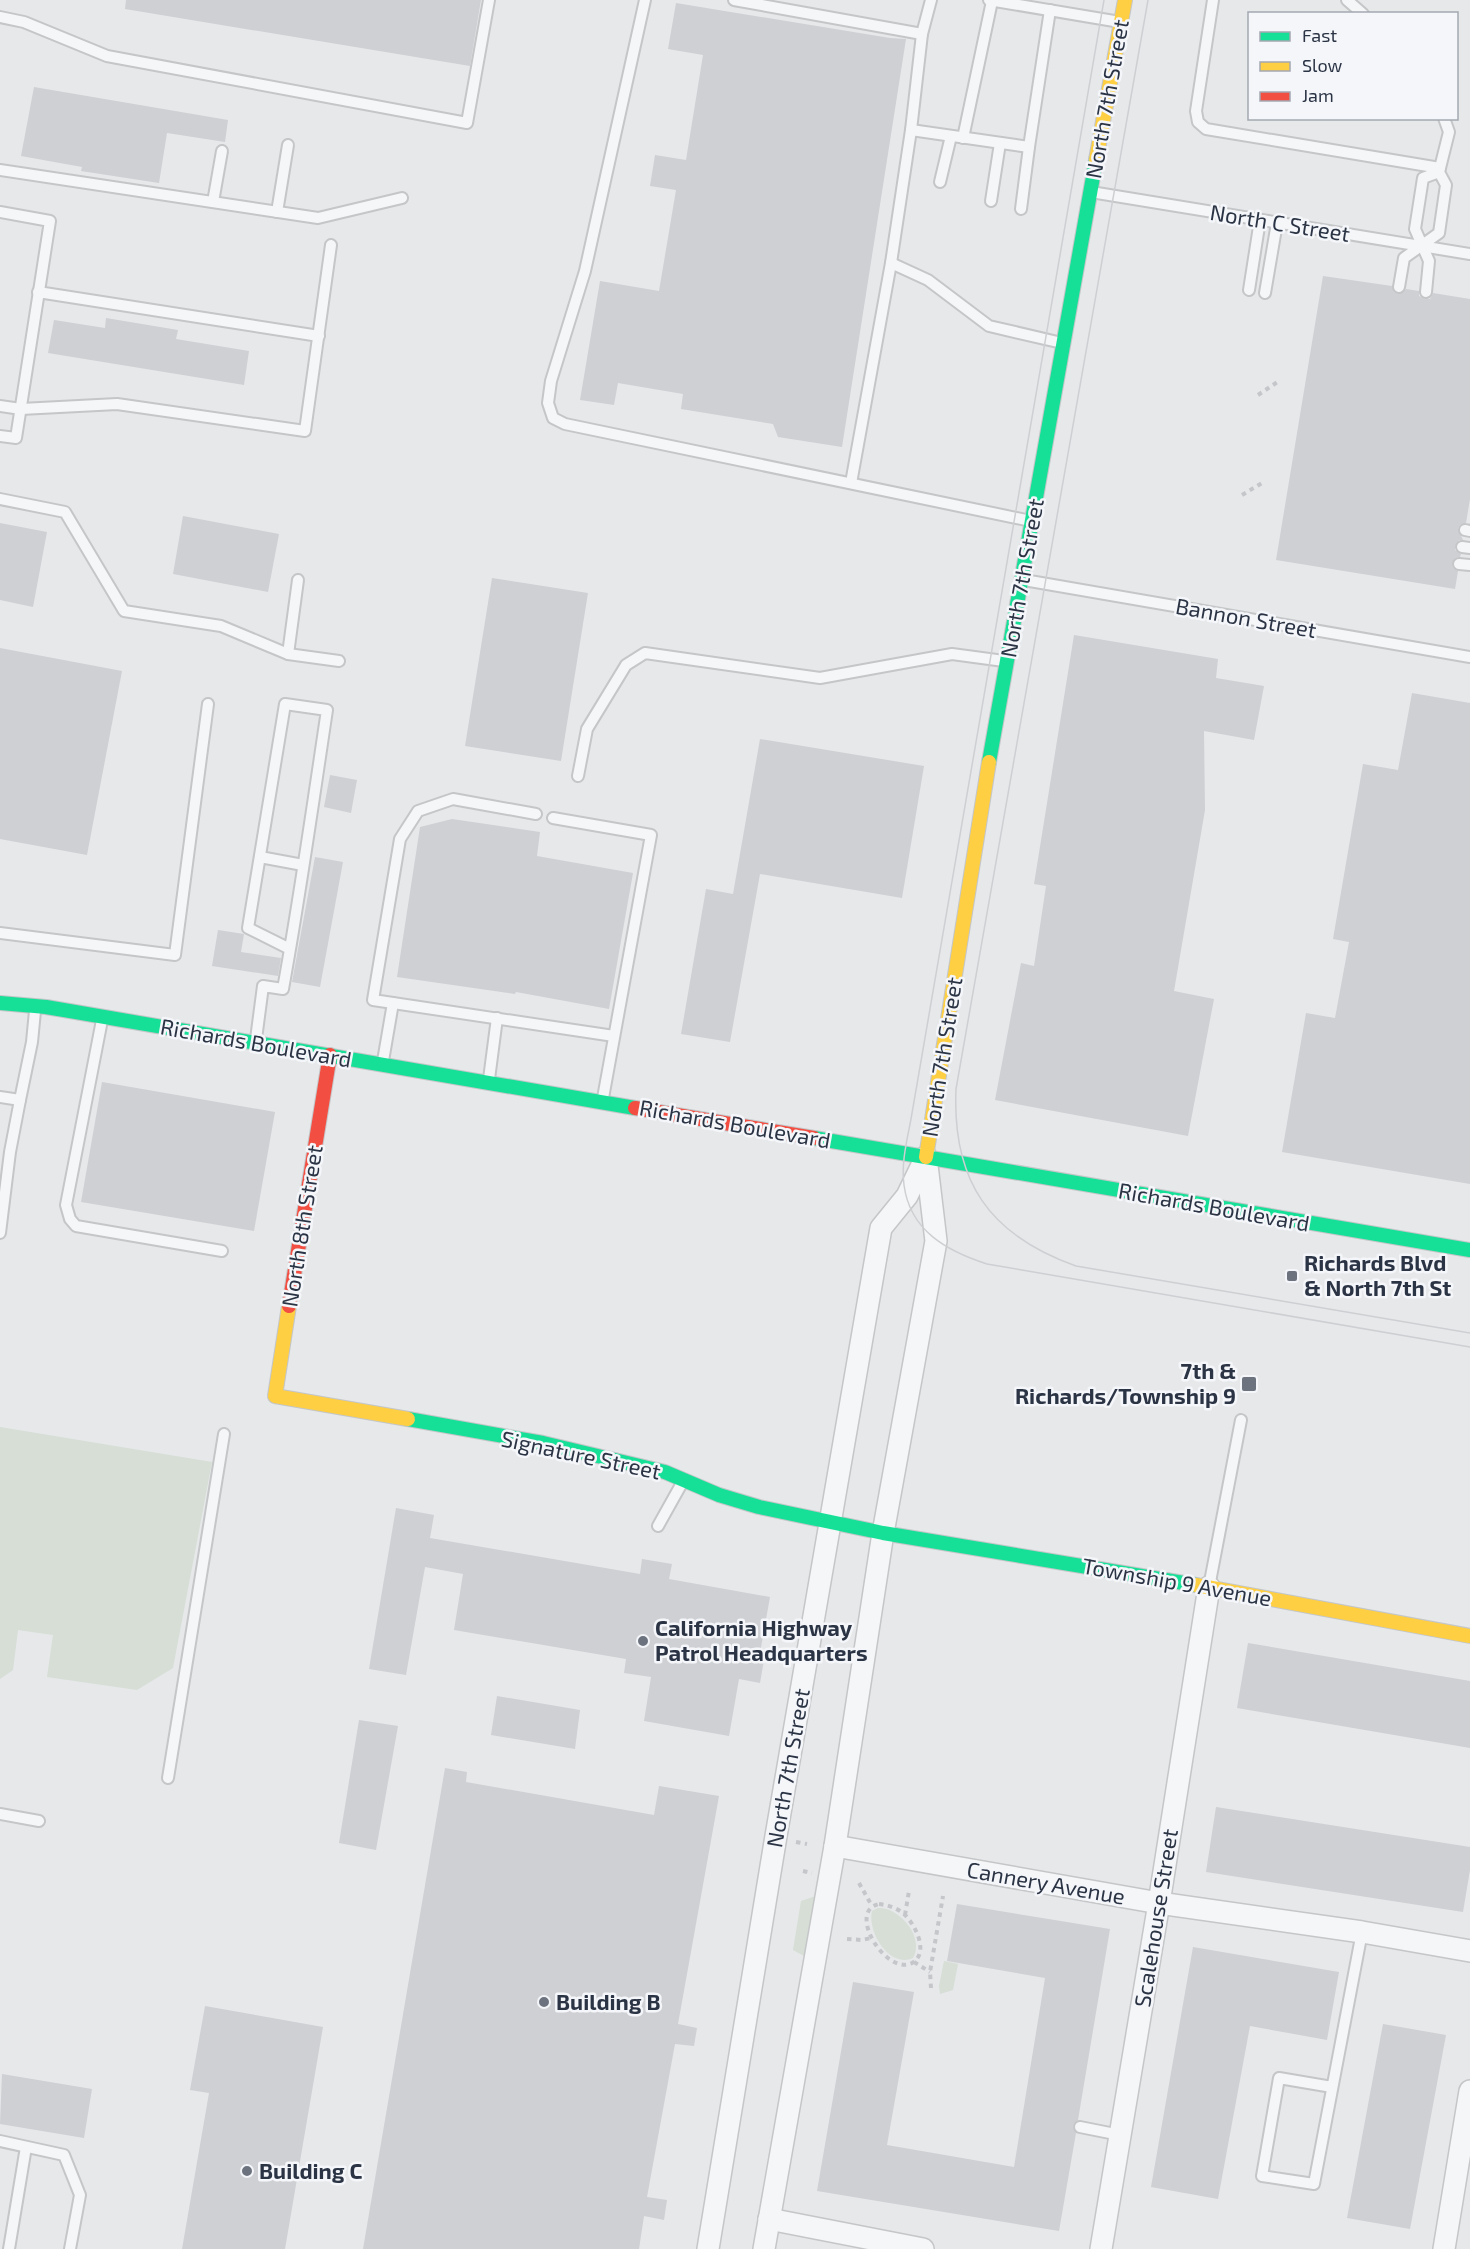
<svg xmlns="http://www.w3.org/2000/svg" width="1470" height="2249" viewBox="0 0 1470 2249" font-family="'Exo 2',sans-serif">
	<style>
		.green { fill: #d6ded6 }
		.building { fill: #ced0d3 }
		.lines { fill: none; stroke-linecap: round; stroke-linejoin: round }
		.lane-casing { stroke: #c4c6c8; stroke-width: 14 }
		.street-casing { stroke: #c4c6c8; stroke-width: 24 }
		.fast-casing { stroke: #c4c6c8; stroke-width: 16 }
		.slow-casing { stroke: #c4c6c8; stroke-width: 16 }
		.jam-casing { stroke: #c4c6c8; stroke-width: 16 }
		.path { stroke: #c5c6ca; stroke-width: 4; stroke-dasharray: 4.5 4.5; stroke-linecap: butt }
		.lane { stroke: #f5f6f7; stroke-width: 10 }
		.street { stroke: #f5f6f7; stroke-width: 21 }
		.fast { stroke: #16e098; stroke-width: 14 }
		.slow { stroke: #ffcf43; stroke-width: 14 }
		.jam { stroke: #f24e42; stroke-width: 14 }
		.tram { stroke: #cecfd2; stroke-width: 1.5 }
		.poi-dot { fill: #6c737f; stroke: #f4f6f9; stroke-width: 2 }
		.labels { text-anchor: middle; stroke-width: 5; stroke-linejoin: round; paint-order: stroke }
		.street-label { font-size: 22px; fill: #2b3445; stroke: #f4f6f9 }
		.poi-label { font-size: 22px; font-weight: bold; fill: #2b3445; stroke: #f4f6f9; text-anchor: start }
	</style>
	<rect width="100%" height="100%" fill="#e6e8ea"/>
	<!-- green -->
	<g class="green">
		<polygon points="0,1427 212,1462 173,1668 137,1690 47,1677 53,1635 18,1630 13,1670 0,1679"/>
		<polygon points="816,1896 806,1957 793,1950 801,1901"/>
		<path d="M878 1908C899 1907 925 1937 913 1958 889 1969 867 1931 872 1911Z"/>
		<polygon points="944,1961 958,1964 953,1990 940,1994 939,1986"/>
	</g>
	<!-- building -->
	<g class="building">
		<polygon points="126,0 481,0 470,66 125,9"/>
		<polygon points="676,3 890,38 906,39 842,447 778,437 773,424 681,409 683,394 618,383 614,405 580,400 600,281 659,291 676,190 650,186 655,155 686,160 703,55 668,49"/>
		<polygon points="34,87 228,120 225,142 167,133 159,183 81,171 82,167 21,156"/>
		<polygon points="1323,276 1392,286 1394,292 1398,294 1404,292 1406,289 1419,291 1419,296 1425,299 1430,299 1433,293 1470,299 1470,499 1466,523 1460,525 1458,529 1463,540 1459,540 1455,546 1455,550 1461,554 1460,557 1455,558 1452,563 1453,568 1458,571 1455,589 1276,560"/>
		<polygon points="106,318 178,330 176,339 249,351 244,385 48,353 54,320 105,328"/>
		<polygon points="183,516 279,534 268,592 173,574"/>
		<polygon points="0,523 47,532 33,607 0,600"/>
		<polygon points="492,578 588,593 561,761 465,746"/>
		<polygon points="1074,635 1218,659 1216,678 1264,686 1254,740 1204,731 1205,810 1174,991 1214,999 1188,1136 995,1100 1021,963 1034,966 1046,886 1034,884"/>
		<polygon points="0,648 122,671 87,855 0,839"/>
		<polygon points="1412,693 1470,703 1470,1184 1282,1152 1306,1013 1335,1018 1349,942 1333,939 1363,764 1398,770"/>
		<polygon points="760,739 924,766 902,898 760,874 730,1042 681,1034 706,889 733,894"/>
		<polygon points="330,775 357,780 351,813 324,807"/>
		<polygon points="452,819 540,832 537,856 633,873 609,1009 516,992 515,994 397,977 420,827"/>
		<polygon points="315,857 343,862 320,987 292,982"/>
		<polygon points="218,930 244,934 241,952 281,958 278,976 212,966"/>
		<polygon points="102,1082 275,1112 254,1231 81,1202"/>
		<polygon points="396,1508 434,1515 430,1538 640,1574 642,1559 672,1564 669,1579 770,1597 760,1653 765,1654 760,1683 739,1679 729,1736 644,1721 651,1677 624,1673 626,1659 454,1630 463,1574 425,1567 406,1675 369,1669"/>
		<polygon points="1248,1643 1470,1681 1470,1748 1237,1708"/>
		<polygon points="497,1696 580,1710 575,1749 491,1735"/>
		<polygon points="359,1720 398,1726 376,1850 339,1843"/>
		<polygon points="445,1768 467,1772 466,1782 654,1815 659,1786 719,1796 678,2024 697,2028 694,2046 675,2044 647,2197 667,2200 664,2220 644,2216 639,2249 363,2249"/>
		<polygon points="1216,1807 1470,1847 1470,1870 1463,1912 1206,1872"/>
		<polygon points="957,1904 1110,1929 1078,2120 1073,2126 1076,2133 1059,2231 817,2191 853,1982 914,1992 887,2145 1014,2167 1045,1978 947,1961"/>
		<polygon points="1193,1947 1339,1972 1327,2040 1250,2026 1218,2199 1151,2187"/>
		<polygon points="205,2006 323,2027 285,2249 182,2249 209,2093 190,2090"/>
		<polygon points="1383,2024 1446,2035 1410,2229 1347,2218"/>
		<polygon points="2,2074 92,2089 84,2138 0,2124"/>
	</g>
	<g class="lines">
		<!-- lane casing -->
		<g class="lane-casing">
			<g id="lane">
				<polyline points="645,0 585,271 551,381 548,403 553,418 565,424 1031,521"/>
				<polyline points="734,0 922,34"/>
				<polyline points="989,0 1120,22"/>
				<polyline points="1213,0 1196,111 1198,122 1206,129 1440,168"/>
				<polyline points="1347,0 1363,14"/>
				<polyline points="0,17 24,22 107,56 467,123 489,0"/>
				<polyline points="911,130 1029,147 1050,10"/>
				<polyline points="963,138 992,1"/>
				<polyline points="0,170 318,218 402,198"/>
				<polyline points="940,182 951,136"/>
				<polyline points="1091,192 1470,254"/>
				<polyline points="991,201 1000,143"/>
				<polyline points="213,202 222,151"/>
				<polyline points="1021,209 1029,147"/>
				<polyline points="0,212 50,221 16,438 0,436"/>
				<polyline points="277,212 288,145"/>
				<polyline points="891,263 911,130 922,34 931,0"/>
				<polyline points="1399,287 1404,258 1439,233 1446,185 1439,172 1449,132 1444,118"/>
				<polyline points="1249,290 1260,220"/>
				<polyline points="38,292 319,336"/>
				<polyline points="1426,292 1429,261 1415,229 1423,178 1439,172"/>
				<polyline points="1265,293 1277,223"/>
				<polyline points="0,406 21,409 117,404 305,431 331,245"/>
				<polyline points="851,483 891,263 928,280 989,326 1062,343"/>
				<polyline points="0,499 65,512 124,611 221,626 288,654 339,661"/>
				<polyline points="1465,530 1470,531"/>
				<polyline points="1462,547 1470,548"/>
				<polyline points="1459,564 1470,565"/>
				<polyline points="1024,580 1470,657"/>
				<polyline points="288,654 298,580"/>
				<polyline points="578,776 587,729 626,665 645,653 820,678 952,654 1004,661"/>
				<polyline points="536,814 453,799 418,811 400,839 373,1000 614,1036"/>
				<polyline points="553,818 651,835 603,1098"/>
				<polyline points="260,857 303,865"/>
				<polyline points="0,933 175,955 208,704"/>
				<polyline points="102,1020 66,1205 70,1219 76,1226 222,1251"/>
				<path d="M256 1039 263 986 283 989C300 896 313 803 327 710L285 704 248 928 290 949"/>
				<polyline points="383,1061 393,1003"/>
				<polyline points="489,1079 497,1018"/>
				<polyline points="0,1097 20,1100 32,1042 35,1011"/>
				<polyline points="0,1233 10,1152 20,1100"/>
				<polyline points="658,1526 682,1483"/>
				<polyline points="1209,1587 1241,1420"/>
				<polyline points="168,1778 224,1434"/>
				<polyline points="0,1814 39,1821"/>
				<polyline points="1332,2087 1279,2078 1262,2176 1314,2184 1362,1932"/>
				<polyline points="1080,2127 1120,2135"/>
				<polyline points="0,2141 64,2155 80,2195 70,2249"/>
				<polyline points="9,2249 26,2147"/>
			</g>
		</g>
		<!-- street casing -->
		<g class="street-casing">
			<g id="street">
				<polyline points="835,1846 1159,1903 1362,1932 1470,1951"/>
				<polyline points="769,2219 923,2249"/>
				<polyline points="708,2249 776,1836 881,1228 907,1196 926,1157"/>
				<polyline points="764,2249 835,1846 883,1533 936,1241 926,1157"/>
				<polyline points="1101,2249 1159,1903 1209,1587"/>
				<polyline points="1444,2249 1470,2091"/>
			</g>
		</g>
		<!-- fast casing -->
		<g class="fast-casing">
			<g id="fast">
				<polyline points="989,762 1096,160"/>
				<polyline points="0,1003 46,1007 635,1108"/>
				<polyline points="814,1138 1470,1250"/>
				<polyline points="408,1419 543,1443 665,1472 719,1495 759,1507 883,1533 1196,1585"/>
			</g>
		</g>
		<!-- slow casing -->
		<g class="slow-casing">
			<g id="slow">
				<polyline points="1096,160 1125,0"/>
				<polyline points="926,1157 989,762"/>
				<polyline points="289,1306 275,1396 408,1419"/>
				<polyline points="1196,1585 1470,1636"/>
			</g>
		</g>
		<!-- jam casing -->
		<g class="jam-casing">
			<g id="jam">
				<polyline points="635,1108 814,1138"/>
				<polyline points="289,1306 330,1055"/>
			</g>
		</g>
		<!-- path -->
		<g class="path">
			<polyline points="1258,395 1279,381"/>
			<polyline points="1242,495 1262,483"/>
			<polyline points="796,1842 807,1844"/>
			<polyline points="803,1871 812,1873"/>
			<polyline points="859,1883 872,1906"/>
			<path d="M879 1904C888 1905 897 1908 904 1914 915 1924 930 1953 912 1963 886 1976 846 1911 879 1904Z"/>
			<polyline points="905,1915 909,1891"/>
			<polyline points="847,1939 862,1940 871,1938"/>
			<polyline points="914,1962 930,1972"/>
			<polyline points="931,1988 930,1972 943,1896"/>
		</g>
		<!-- lane -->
		<use href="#lane" class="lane"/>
		<!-- street -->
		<use href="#street" class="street"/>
		<!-- fast -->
		<use href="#fast" class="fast"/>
		<!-- slow -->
		<use href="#slow" class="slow"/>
		<!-- jam -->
		<use href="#jam" class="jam"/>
		<!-- tram -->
		<g class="tram">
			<path d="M1104 0 911 1119C907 1140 901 1163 904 1185 910 1231 947 1251 987 1264L1470 1347"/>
			<path d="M1148 0 956 1089C952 1181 989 1235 1076 1266L1470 1333"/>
		</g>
	</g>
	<!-- markers -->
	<g class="poi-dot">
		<rect x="1286" y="1270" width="12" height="12" rx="3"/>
		<rect x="1241" y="1376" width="16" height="16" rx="3"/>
		<circle cx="643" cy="1641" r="6"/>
		<circle cx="544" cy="2002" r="6"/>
		<circle cx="247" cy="2171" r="6"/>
	</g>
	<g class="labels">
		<!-- street labels -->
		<g class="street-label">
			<text transform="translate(1107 99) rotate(-80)" y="8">North 7th Street</text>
			<text transform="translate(1280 223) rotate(9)" y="8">North C Street</text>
			<text transform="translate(1022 578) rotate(-80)" y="8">North 7th Street</text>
			<text transform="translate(1246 618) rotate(10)" y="8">Bannon Street</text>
			<text transform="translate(256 1043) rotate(10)" y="8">Richards Boulevard</text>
			<text transform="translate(942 1057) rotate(-81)" y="8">North 7th Street</text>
			<text transform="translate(735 1124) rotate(10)" y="8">Richards Boulevard</text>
			<text transform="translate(1214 1207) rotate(10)" y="8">Richards Boulevard</text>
			<text transform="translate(302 1226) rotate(-81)" y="8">North 8th Street</text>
			<text transform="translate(581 1455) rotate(12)" y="8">Signature Street</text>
			<text transform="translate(1177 1582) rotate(10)" y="8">Township 9 Avenue</text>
			<text transform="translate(788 1768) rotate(-80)" y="8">North 7th Street</text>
			<text transform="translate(1046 1883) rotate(10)" y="8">Cannery Avenue</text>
			<text transform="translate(1156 1918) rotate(-81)" y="8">Scalehouse Street</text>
		</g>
		<!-- poi labels -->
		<g class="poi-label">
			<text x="1304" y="1271">Richards Blvd<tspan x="1304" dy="25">&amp; North 7th St</tspan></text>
			<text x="1236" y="1379" text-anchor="end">7th &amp;<tspan x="1236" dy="25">Richards/Township 9</tspan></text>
			<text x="655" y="1636">California Highway<tspan x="655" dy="25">Patrol Headquarters</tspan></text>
			<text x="556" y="2010">Building B</text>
			<text x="259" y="2179">Building C</text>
		</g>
	</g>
	<!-- legend -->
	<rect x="1248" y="12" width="210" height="108" fill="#f4f6f9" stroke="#a4a8b1" stroke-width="1.5"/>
	<rect x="1260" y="32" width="30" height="9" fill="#16e098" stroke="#a4a8b1" stroke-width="1.5"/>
	<text x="1302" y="42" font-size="18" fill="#2b3445">Fast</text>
	<rect x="1260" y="62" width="30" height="9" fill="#ffcf43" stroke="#a4a8b1" stroke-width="1.5"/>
	<text x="1302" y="72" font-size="18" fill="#2b3445">Slow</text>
	<rect x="1260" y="92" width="30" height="9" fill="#f24e42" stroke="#a4a8b1" stroke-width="1.5"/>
	<text x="1302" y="102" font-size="18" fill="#2b3445">Jam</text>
</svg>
